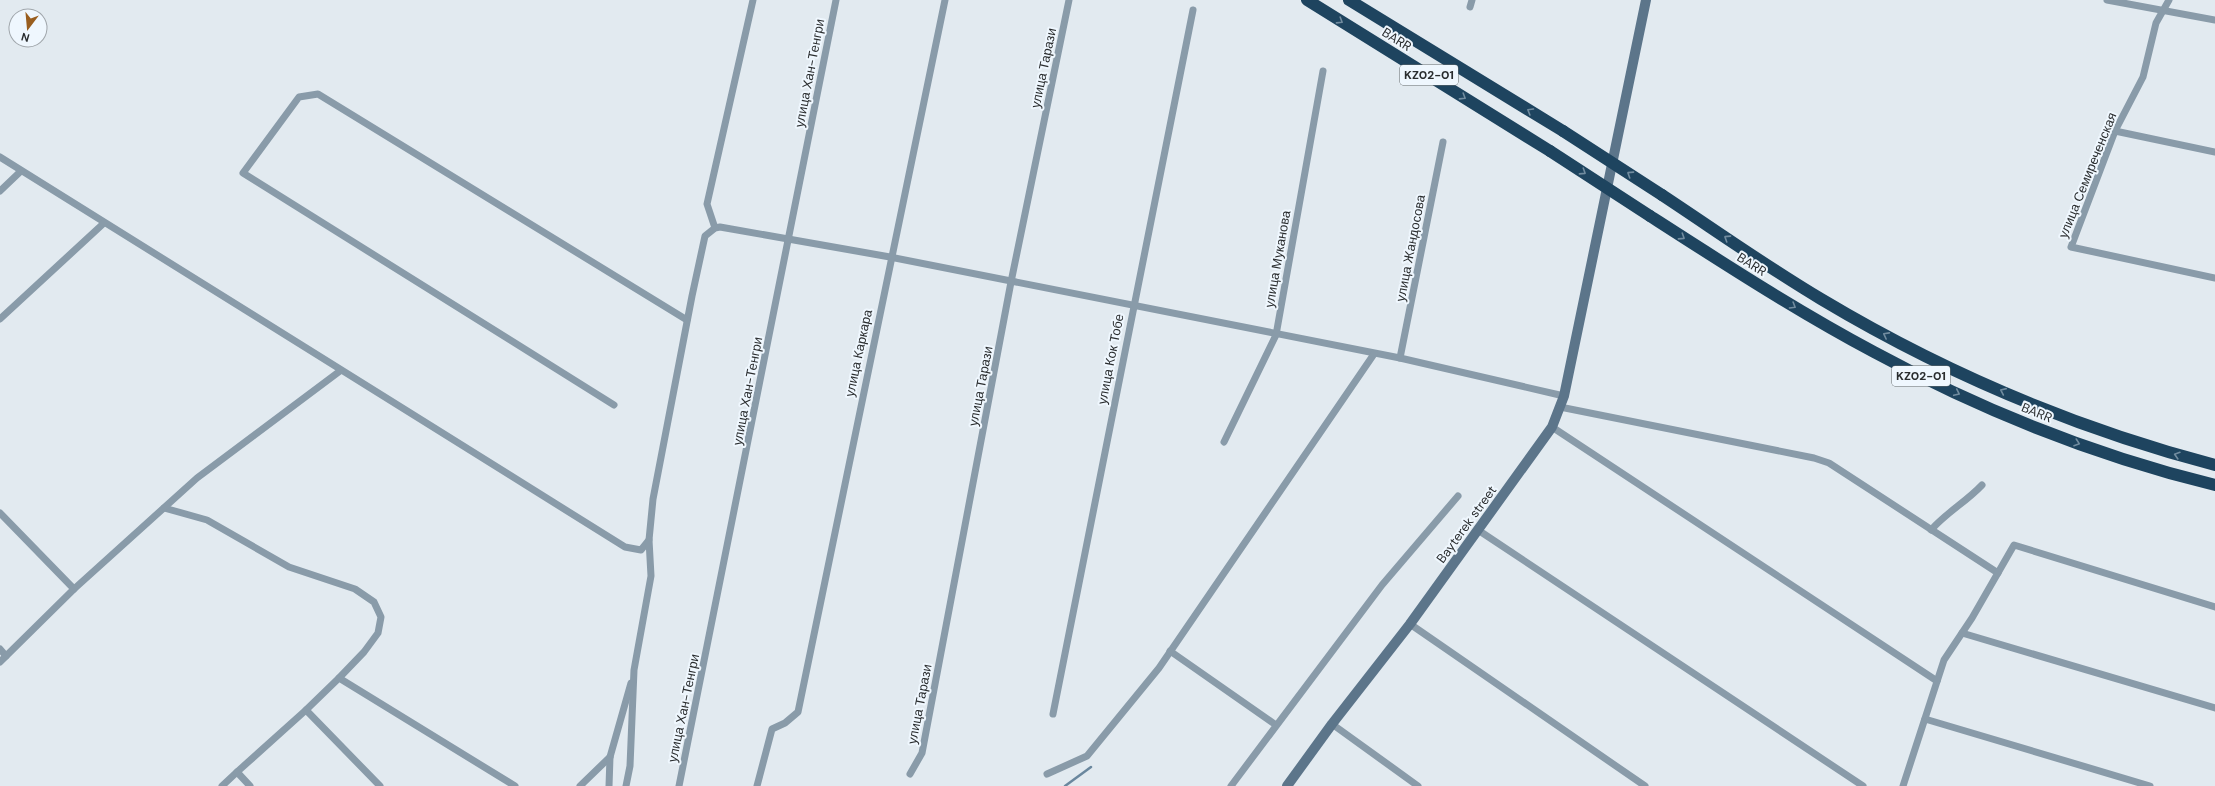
<svg xmlns="http://www.w3.org/2000/svg" width="2215" height="786" viewBox="0 0 2215 786" font-family="'DM Sans',sans-serif">
	<style>
		.lines { fill: none; stroke-linecap: round; stroke-linejoin: round }
		.stream { stroke: #6a879e; stroke-width: 2.5 }
		.street { stroke: #899ba9; stroke-width: 7 }
		.secondary { stroke: #5c758a; stroke-width: 10 }
		.highway { stroke: #1e445f; stroke-width: 12 }
		.highway-bridge { stroke: #1e445f; stroke-width: 12 }
		.oneway { stroke: #728c9f }
		.labels { text-anchor: middle; stroke-width: 4; stroke-linejoin: round; paint-order: stroke }
		.shield { fill: #eff7fe; stroke: #656a6d; stroke-width: 1 }
		.shield-label { font-size: 12px; font-weight: bold; fill: #2a2d2f }
		.street-label { font-size: 13px; fill: #2a2d2f; stroke: #eff7fe }
	</style>
	<rect width="100%" height="100%" fill="#e2eaf0"/>
	<g class="lines">
		<!-- stream -->
		<polyline class="stream" points="1065,786 1091,767"/>
		<!-- street -->
		<g class="street">
			<polyline points="2107,0 2215,20"/>
			<polyline points="2169,0 2156,23 2143,77 2115,131 2071,247 2215,278"/>
			<polyline points="1470,7 1472,0"/>
			<polyline points="2115,131 2215,152"/>
			<polyline points="0,157 625,547 641,550 649,540 653,499 692,296 705,236 715,228 720,227 890,257 1400,358 1564,396"/>
			<polyline points="0,191 21,171"/>
			<polyline points="715,228 707,204 753,0"/>
			<polyline points="0,319 104,223"/>
			<polyline points="1400,358 1443,142"/>
			<polyline points="614,405 243,173 299,97 318,94 687,320"/>
			<polyline points="1560,407 1814,458 1829,463 1998,573"/>
			<polyline points="1552,427 1937,681"/>
			<polyline points="1224,442 1276,335 1323,71"/>
			<polyline points="164,508 207,520 289,567 355,589 374,602 381,617 378,633 364,652 339,678"/>
			<polyline points="0,513 74,589"/>
			<polyline points="1478,530 1863,786"/>
			<path d="M1931 530C1947 512 1966 502 1982 485"/>
			<polyline points="1410,624 1645,786"/>
			<polyline points="1962,633 2215,708"/>
			<polyline points="0,649 6,656"/>
			<polyline points="1170,651 1276,725"/>
			<polyline points="0,662 74,589 197,478 340,371"/>
			<polyline points="1053,714 1193,10"/>
			<polyline points="1925,719 2150,786"/>
			<polyline points="1332,724 1418,786"/>
			<polyline points="910,774 922,753 1011,282 1069,0"/>
			<polyline points="1047,774 1087,756 1159,668 1374,354"/>
			<polyline points="222,786 237,772"/>
			<polyline points="250,786 237,772 306,710"/>
			<polyline points="380,786 306,710 339,678 515,786"/>
			<polyline points="580,786 610,757"/>
			<polyline points="609,786 610,757 631,683"/>
			<polyline points="626,786 630,766 634,670 651,576 649,540"/>
			<polyline points="679,786 836,0"/>
			<polyline points="757,786 772,729 785,723 798,712 945,0"/>
			<polyline points="1231,786 1382,585 1458,496"/>
			<polyline points="1903,786 1944,660 1972,618 2014,545 2215,607"/>
		</g>
		<!-- secondary -->
		<polyline class="secondary" points="1287,786 1332,724 1410,624 1552,427 1564,396 1646,0"/>
		<!-- highway -->
		<g class="highway">
			<polyline points="1307,0 1550,151"/>
			<polyline points="1349,0 1563,131"/>
			<path d="M1662 195C1715 230 1767 267 1821 299 1943 372 2078 429 2215 465"/>
			<path d="M1650 216C1723 263 1797 311 1874 352 1981 410 2097 456 2215 485"/>
		</g>
		<!-- highway-bridge -->
		<g class="highway-bridge">
			<polyline points="1563,131 1662,195"/>
			<polyline points="1550,151 1650,216"/>
		</g>
	</g>
	<!-- one-way arrows -->
	<defs><path id="oneway-chevron" d="M-2-3.5L2.5 0L-2 3.5" fill="none" stroke-width="1.6" stroke-linecap="round" stroke-linejoin="round"/></defs>
	<g class="oneway">
		<use href="#oneway-chevron" transform="translate(1340 21) rotate(32)"/>
		<use href="#oneway-chevron" transform="translate(1463 97) rotate(32)"/>
		<use href="#oneway-chevron" transform="translate(1530 111) rotate(-149)"/>
		<use href="#oneway-chevron" transform="translate(1583 172) rotate(33)"/>
		<use href="#oneway-chevron" transform="translate(1630 174) rotate(-147)"/>
		<use href="#oneway-chevron" transform="translate(1682 237) rotate(33)"/>
		<use href="#oneway-chevron" transform="translate(1727 238) rotate(-147)"/>
		<use href="#oneway-chevron" transform="translate(1793 306) rotate(31)"/>
		<use href="#oneway-chevron" transform="translate(1886 335) rotate(-152)"/>
		<use href="#oneway-chevron" transform="translate(2003 391) rotate(-156)"/>
		<use href="#oneway-chevron" transform="translate(1957 393) rotate(25)"/>
		<use href="#oneway-chevron" transform="translate(2077 443) rotate(19)"/>
		<use href="#oneway-chevron" transform="translate(2177 455) rotate(-163)"/>
	</g>
	<g class="labels">
		<!-- shield labels -->
		<g class="shield">
			<rect x="1400" y="65" width="58" height="20" rx="3"/>
			<rect x="1892" y="366" width="58" height="20" rx="3"/>
		</g>
		<g class="shield-label">
			<text x="1429" y="79">KZ02-01</text>
			<text x="1921" y="380">KZ02-01</text>
		</g>
		<!-- street labels -->
		<g class="street-label">
			<text transform="translate(1397 39) rotate(32)" y="5">BARR</text>
			<text transform="translate(1043 68) rotate(-78)" y="5">улица Тарази</text>
			<text transform="translate(809 73) rotate(-79)" y="5">улица Хан-Тенгри</text>
			<text transform="translate(2087 175) rotate(-68)" y="5">улица Семиреченская</text>
			<text transform="translate(1410 248) rotate(-79)" y="5">улица Жандосова</text>
			<text transform="translate(1277 259) rotate(-80)" y="5">улица Муканова</text>
			<text transform="translate(1752 264) rotate(32)" y="5">BARR</text>
			<text transform="translate(858 353) rotate(-78)" y="5">улица Каркара</text>
			<text transform="translate(1110 359) rotate(-79)" y="5">улица Кок Тобе</text>
			<text transform="translate(980 386) rotate(-79)" y="5">улица Тарази</text>
			<text transform="translate(747 391) rotate(-79)" y="5">улица Хан-Тенгри</text>
			<text transform="translate(2037 412) rotate(22)" y="5">BARR</text>
			<text transform="translate(1466 524) rotate(-54)" y="5">Bayterek street</text>
			<text transform="translate(919 704) rotate(-79)" y="5">улица Тарази</text>
			<text transform="translate(683 708) rotate(-78)" y="5">улица Хан-Тенгри</text>
		</g>
	</g>
	<!-- north arrow -->
	<g transform="translate(28 28) rotate(196)"><circle r="19" fill="#eff7fe" stroke="#a0a6ab"/>
	<path d="M0-3L7 15L0 10L-7 15Z" fill="#995e1f"/>
	<text y="-6" font-size="11" font-weight="bold" text-anchor="middle" fill="#2a2d2f">N</text>
	</g>
</svg>
